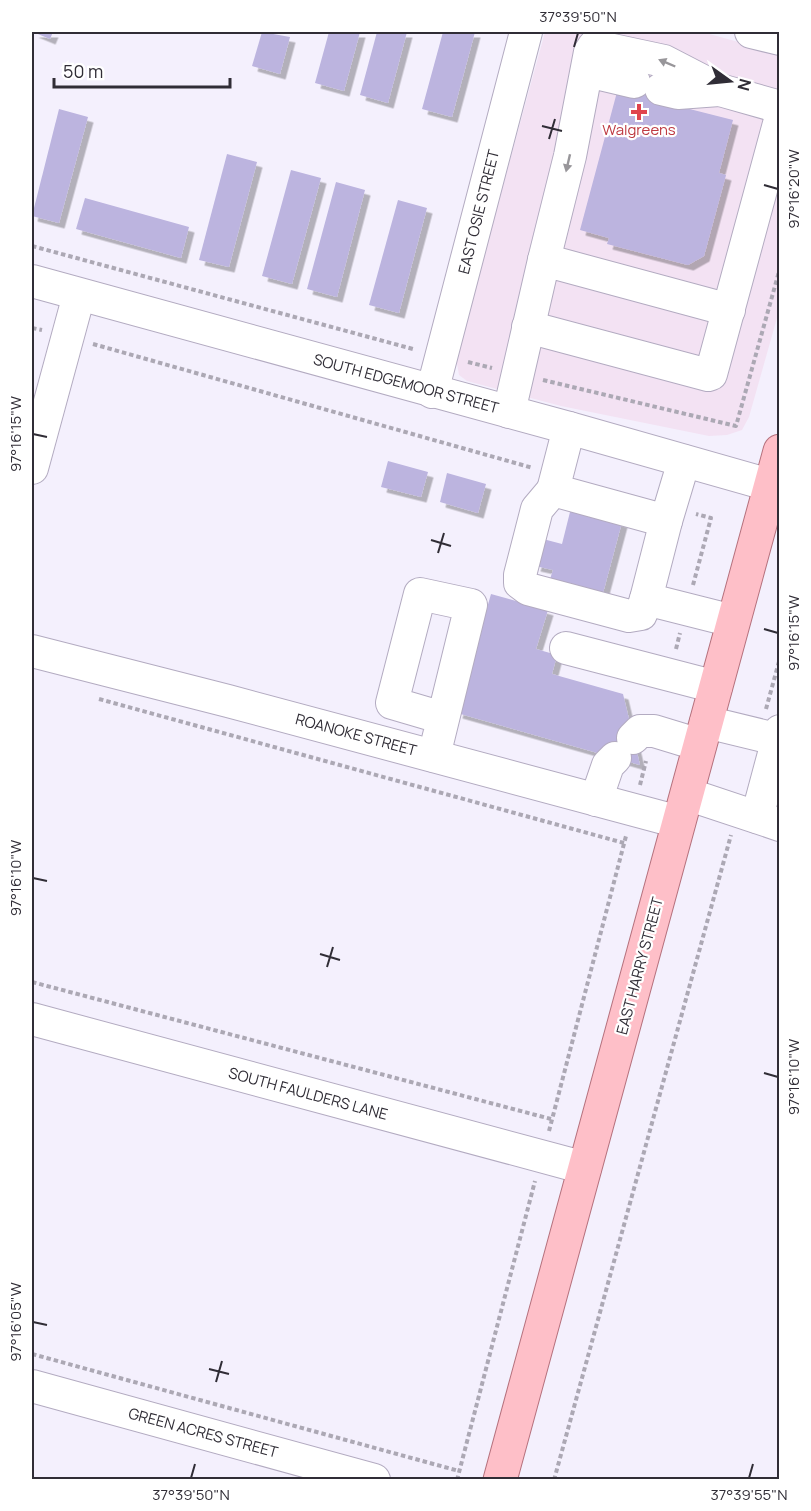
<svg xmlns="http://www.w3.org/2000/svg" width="811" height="1511" viewBox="0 0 811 1511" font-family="Manrope,sans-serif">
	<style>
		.commercial { fill: #f3e2f3 }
		.building { fill: #bcb4df; filter: url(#shadow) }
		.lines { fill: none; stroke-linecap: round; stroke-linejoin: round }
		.minor-casing { stroke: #b3abc1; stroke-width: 34 }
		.major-casing { stroke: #b5717d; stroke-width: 35 }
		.path { stroke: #aca8b4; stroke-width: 4; stroke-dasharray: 4.5 3; stroke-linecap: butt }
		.minor { stroke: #fff; stroke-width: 32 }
		.major { stroke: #febfc8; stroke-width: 33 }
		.oneway { fill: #98969a }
		.ticks { fill: none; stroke: #302d36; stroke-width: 2 }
		.health-dot { fill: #e0444e; stroke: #fff; stroke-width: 2 }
		.labels { text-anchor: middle; stroke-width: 4.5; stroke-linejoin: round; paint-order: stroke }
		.health-label { font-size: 15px; fill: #be3a42; stroke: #fff }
		.street-label { font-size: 15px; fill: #302d36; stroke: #fff }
		.neatline { fill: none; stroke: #302d36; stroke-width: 2 }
		.ticks-label { font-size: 15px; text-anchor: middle; fill: #302d36 }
	</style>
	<defs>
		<filter id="shadow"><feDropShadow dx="5.5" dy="5.5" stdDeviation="0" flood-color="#0004"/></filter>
	</defs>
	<rect width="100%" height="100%" fill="#f4f0fd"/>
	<!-- commercial -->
	<polygon class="commercial" points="545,32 702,32 779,53 779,311 749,417 742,430 727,435 709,436 561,406 467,381 459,375 456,358"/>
	<!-- building -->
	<g class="building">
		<polygon points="33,32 53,32 50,39"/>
		<polygon points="262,32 290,37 280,74 252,66"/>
		<polygon points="329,32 360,32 344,91 315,83"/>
		<polygon points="377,32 407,32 388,103 360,95"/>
		<polygon points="443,32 475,32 452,117 422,109"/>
		<polygon points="636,75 663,82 658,101 733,120 719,173 726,175 704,256 688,265 607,244 609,238 580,230 617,92"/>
		<polygon points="59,109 88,117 59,223 32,216"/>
		<polygon points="227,154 257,162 229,267 199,260"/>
		<polygon points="291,170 321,178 292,284 262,276"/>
		<polygon points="336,182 365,190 337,297 307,289"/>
		<polygon points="85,198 189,227 181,258 76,229"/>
		<polygon points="398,200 427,208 399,313 369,305"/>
		<polygon points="388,461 428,472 421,497 381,487"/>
		<polygon points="447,473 486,484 478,513 440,502"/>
		<polygon points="571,508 622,522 603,593 550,579 553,570 535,566 543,539 562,544"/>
		<polygon points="491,594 548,610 536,649 557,655 552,674 623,694 640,765 457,713"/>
	</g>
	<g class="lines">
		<!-- minor casing -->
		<g class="minor-casing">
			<g id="minor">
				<polyline points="751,32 780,39"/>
				<polyline points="587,71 634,82"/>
				<polyline points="661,89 678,93 719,90"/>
				<polyline points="544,260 570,156 590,52 594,46 664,61 720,90 780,107"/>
				<polyline points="32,281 569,428 780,488"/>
				<polyline points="528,327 708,375 711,374 780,120"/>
				<polyline points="432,392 526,32"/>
				<polyline points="509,412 544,260 729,310"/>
				<polyline points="569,428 553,490 666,521 684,461"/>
				<polyline points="32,468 79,295"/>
				<polyline points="553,490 537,509 520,575 520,583 528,589 629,616 641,614 646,599 733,621"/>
				<polyline points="646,599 666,521"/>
				<polyline points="566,648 716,687"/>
				<polyline points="32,651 228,701 679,822"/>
				<polyline points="706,722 780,740"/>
				<polyline points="633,738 640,731 654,731 700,745"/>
				<polyline points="434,756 471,605 420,594 392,703 443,718"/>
				<polyline points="687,794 780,825"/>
				<polyline points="596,800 608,765 615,758"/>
				<polyline points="757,817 780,731"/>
				<polyline points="32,1019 585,1168"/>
				<polyline points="32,1386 374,1480"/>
			</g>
		</g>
		<!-- major casing -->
		<g class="major-casing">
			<polyline id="major" points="500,1480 780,451"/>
		</g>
		<!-- path -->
		<g class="path">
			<polyline points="32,246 413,349"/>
			<polyline points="32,328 42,330"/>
			<polyline points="93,344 533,468"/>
			<polyline points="468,362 492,368"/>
			<polyline points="543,380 736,426 780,268"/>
			<polyline points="693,585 711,518 696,514"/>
			<polyline points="676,649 680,633"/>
			<polyline points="99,699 624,843"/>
			<polyline points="766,709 780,658"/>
			<polyline points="640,785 646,761"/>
			<polyline points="32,982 551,1119"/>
			<polyline points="549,1131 626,836"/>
			<polyline points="32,1354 459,1471"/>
			<polyline points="457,1480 535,1181"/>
			<polyline points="554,1480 731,835"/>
		</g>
		<!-- minor -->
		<use href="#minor" class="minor"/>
		<!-- major -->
		<use href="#major" class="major"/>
	</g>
	<!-- one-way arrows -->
	<defs><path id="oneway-solid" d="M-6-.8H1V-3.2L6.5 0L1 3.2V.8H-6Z" transform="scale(1.5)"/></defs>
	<g class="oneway">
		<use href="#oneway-solid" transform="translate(667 63) rotate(-157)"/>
		<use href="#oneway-solid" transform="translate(568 163) rotate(103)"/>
	</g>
	<!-- ticks -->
	<path class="ticks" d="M574 47 578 33M542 126 562 131M549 139 555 119M764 185 778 189M33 434 47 437M431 540 451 546M438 553 444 533M764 629 778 633M33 878 47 881M320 954 340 960M327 967 333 947M764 1073 778 1077M33 1322 47 1325M209 1369 229 1374M216 1382 222 1361M191 1478 195 1464M749 1478 753 1464"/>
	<!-- markers -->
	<path class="health-dot" d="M636 103h6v6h6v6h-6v6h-6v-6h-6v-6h6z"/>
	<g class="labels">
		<!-- health labels -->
		<g class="health-label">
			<text x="639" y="135">Walgreens</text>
		</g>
		<!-- street labels -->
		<g class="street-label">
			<text transform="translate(479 212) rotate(-76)" y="5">EAST OSIE STREET</text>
			<text transform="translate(406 384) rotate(15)" y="5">SOUTH EDGEMOOR STREET</text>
			<text transform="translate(356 735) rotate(15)" y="5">ROANOKE STREET</text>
			<text transform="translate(640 966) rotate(-75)" y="5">EAST HARRY STREET</text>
			<text transform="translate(308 1094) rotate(15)" y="5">SOUTH FAULDERS LANE</text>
			<text transform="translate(203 1433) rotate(15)" y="5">GREEN ACRES STREET</text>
		</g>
	</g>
	<!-- border -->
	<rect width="811" height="1511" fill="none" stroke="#ffffff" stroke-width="66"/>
	<!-- north arrow -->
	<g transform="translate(730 81) rotate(105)" stroke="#ffffff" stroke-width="4.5" paint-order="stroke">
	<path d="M0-4.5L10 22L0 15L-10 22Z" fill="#302d36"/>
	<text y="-9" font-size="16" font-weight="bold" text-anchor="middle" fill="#302d36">N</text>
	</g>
	<!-- scale -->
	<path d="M54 78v9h176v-9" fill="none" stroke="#302d36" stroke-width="3"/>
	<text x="63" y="78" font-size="18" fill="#302d36" stroke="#ffffff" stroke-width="4.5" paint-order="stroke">50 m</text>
	<rect x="33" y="33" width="745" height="1445" class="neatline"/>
	<g class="ticks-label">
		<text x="578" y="22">37°39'50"N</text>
		<text transform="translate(794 189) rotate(-90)" y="5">97°16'20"W</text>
		<text transform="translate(16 434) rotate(-90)" y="5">97°16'15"W</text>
		<text transform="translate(794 633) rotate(-90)" y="5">97°16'15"W</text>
		<text transform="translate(16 878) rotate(-90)" y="5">97°16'10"W</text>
		<text transform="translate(794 1077) rotate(-90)" y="5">97°16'10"W</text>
		<text transform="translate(16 1322) rotate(-90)" y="5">97°16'05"W</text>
		<text x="191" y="1500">37°39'50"N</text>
		<text x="749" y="1500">37°39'55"N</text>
	</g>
</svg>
